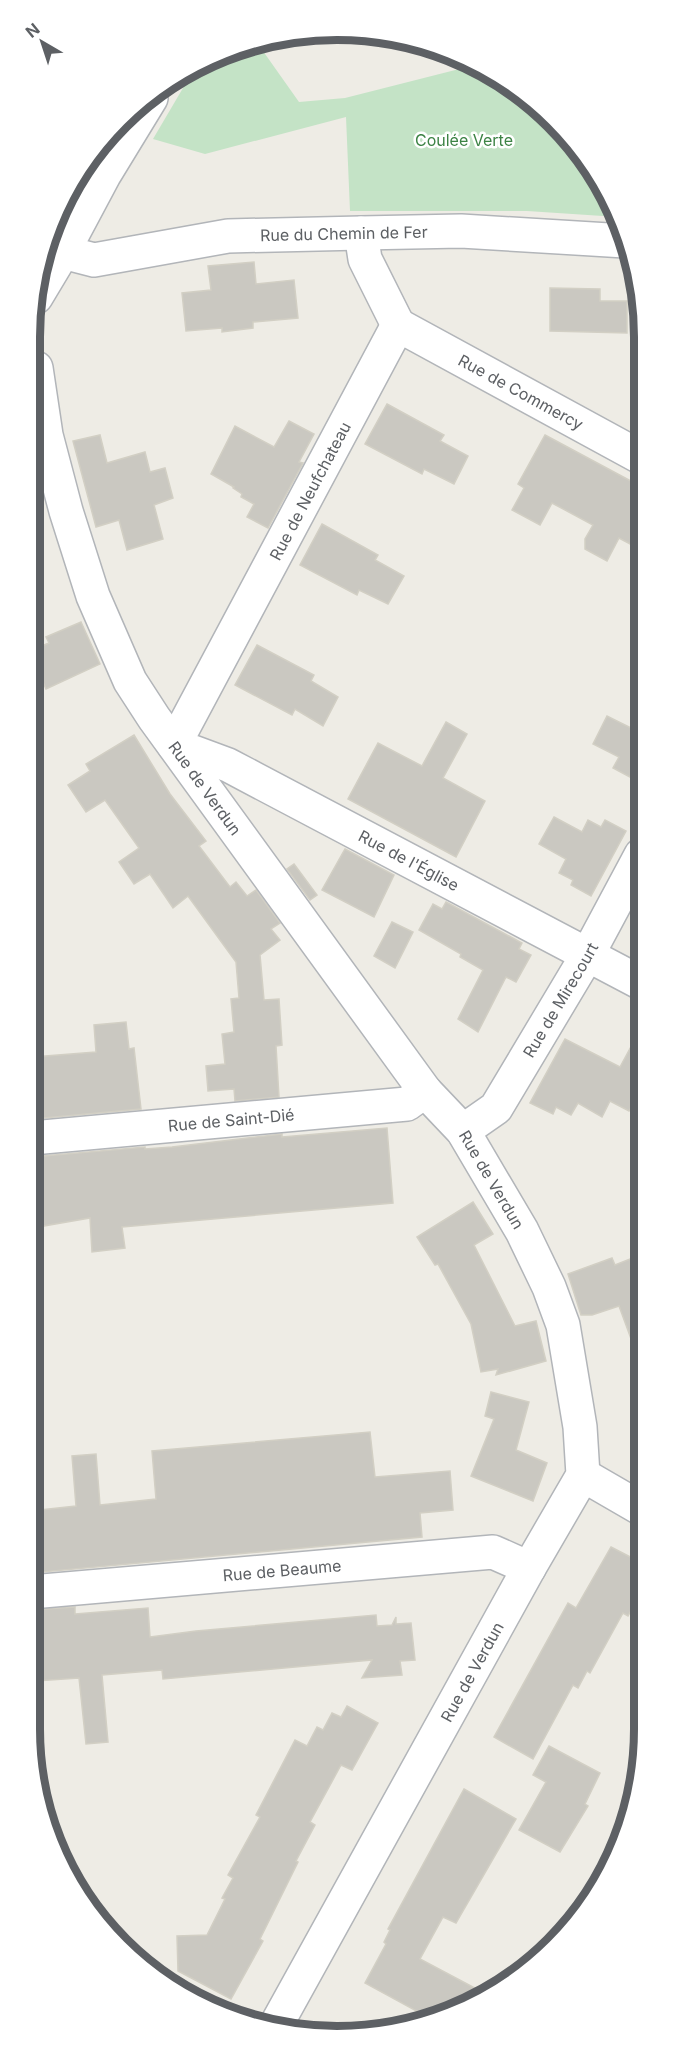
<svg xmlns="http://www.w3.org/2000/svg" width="675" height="2066" viewBox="0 0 675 2066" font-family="Inter,sans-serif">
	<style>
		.green { fill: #c4e3c6 }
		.building { fill: #cac8c1; stroke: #d2cfc4; stroke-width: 1.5 }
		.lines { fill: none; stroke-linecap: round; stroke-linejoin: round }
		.minor-casing { stroke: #b2b5b9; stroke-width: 36 }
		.minor { stroke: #fff; stroke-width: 33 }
		.labels { text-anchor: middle; stroke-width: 5; stroke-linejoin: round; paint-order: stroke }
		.park-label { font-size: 16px; fill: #3d8345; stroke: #fff }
		.street-label { font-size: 16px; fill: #5d6064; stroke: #fff }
		.rim { fill: none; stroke: #5d6064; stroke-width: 8 }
	</style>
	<rect width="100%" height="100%" fill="#eeece5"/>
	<!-- green -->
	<polygon class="green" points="258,44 299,102 345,98 475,65 492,71 568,134 613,202 618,217 527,211 350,211 346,117 205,154 153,139 193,71"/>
	<!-- building -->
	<g class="building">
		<polygon points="254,262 256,284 294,280 298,318 253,322 253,328 222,332 222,328 186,331 182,293 211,290 208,266"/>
		<polygon points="550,288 600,289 600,301 627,301 627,333 550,331"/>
		<polygon points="387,404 444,435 440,441 468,456 454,484 424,469 422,474 365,444"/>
		<polygon points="289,421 314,434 299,462 303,463 268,528 247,517 254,504 241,497 242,494 233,488 234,487 211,474 235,426 274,447"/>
		<polygon points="100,435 107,463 145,452 150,472 165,468 173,498 154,505 163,539 127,550 119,520 96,527 73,441"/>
		<polygon points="545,435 642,487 642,527 632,545 619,538 607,561 585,549 585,539 593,525 552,503 540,525 512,510 524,488 518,484"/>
		<polygon points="322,524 378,555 375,560 404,576 388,604 359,590 357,595 300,565"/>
		<polygon points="81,622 100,664 46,689 43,682 34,686 34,649 49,643 46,637"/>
		<polygon points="257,645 314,675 311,681 338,697 323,726 295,709 292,715 235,685"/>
		<polygon points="641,713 641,783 613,768 619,757 593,744 607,716 633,729"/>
		<polygon points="446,722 467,734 443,778 485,801 456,857 348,799 378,743 422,766"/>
		<polygon points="134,735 170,794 206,841 199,846 230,887 236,882 247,896 256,890 280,923 271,929 280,940 260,955 264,1000 279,999 282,1045 276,1046 279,1097 235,1101 234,1089 208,1091 206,1066 225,1064 222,1034 234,1032 231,999 239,998 236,962 188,896 173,908 150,874 134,884 119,862 139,848 105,800 86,812 68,785 90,771 86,764"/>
		<polygon points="554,817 582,832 588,820 601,827 605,820 626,831 591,896 571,885 573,880 559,873 566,859 539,844"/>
		<polygon points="345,849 394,875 374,917 322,890"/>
		<polygon points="294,864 317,895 310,900 287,869"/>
		<polygon points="446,902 522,943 519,949 531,955 516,982 506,977 478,1032 458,1019 483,970 460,957 461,954 419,930 433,904 442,909"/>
		<polygon points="392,922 413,932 395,968 374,956"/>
		<polygon points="126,1022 129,1049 134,1048 141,1109 33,1119 33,1057 96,1052 94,1025"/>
		<polygon points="641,1028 641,1090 629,1111 610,1101 602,1117 578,1103 571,1115 556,1107 553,1114 530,1103 565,1039 620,1067"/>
		<polygon points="387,1128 393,1203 122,1227 125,1248 92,1252 90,1218 32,1228 32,1157 145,1147 145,1149 172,1147 282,1134 282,1137"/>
		<polygon points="473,1202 493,1234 474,1245 515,1326 536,1321 546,1361 496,1375 498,1369 481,1372 471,1324 438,1264 435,1265 417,1237"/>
		<polygon points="640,1255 640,1354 637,1355 619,1306 592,1315 581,1315 568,1274 612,1258 615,1265"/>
		<polygon points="491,1392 529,1402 516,1450 547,1463 533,1501 471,1476 494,1419 485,1416"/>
		<polygon points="370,1432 375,1477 450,1471 453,1510 420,1513 422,1537 31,1573 31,1511 76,1506 72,1456 96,1454 100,1505 156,1499 152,1451"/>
		<polygon points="611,1547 640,1562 639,1596 628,1616 623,1613 590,1673 587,1671 578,1688 573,1685 533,1759 494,1737 568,1603 576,1608"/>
		<polygon points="75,1607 75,1614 148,1608 150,1637 196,1631 376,1615 377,1626 392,1625 396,1617 396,1624 411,1623 415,1660 400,1661 402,1675 362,1678 372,1660 163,1679 162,1670 102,1675 108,1742 86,1744 79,1678 36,1681 34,1656 30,1656 30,1610"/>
		<polygon points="347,1706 378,1723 352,1770 341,1765 310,1822 315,1825 296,1861 298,1862 260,1939 263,1941 231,1999 178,1971 177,1936 207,1935 225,1899 222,1898 233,1878 228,1875 260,1817 256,1815 295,1740 307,1746 317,1727 323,1730 332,1713 341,1717"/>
		<polygon points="549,1746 600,1773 585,1804 588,1806 560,1852 519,1830 546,1782 533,1775"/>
		<polygon points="464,1789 516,1819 456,1923 443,1917 420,1959 486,1994 431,2019 365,1983 386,1944 384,1942 390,1930 388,1929"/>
	</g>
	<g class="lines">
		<!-- minor casing -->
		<g class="minor-casing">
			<g id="minor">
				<polyline points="361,233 365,259 398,325"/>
				<path id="s1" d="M63 252 94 260 228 236 361 233 461 231 625 241"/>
				<polyline points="36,297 63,252 104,175 151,98"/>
				<path id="s2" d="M398 325 174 745 228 765 641 983"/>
				<path id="s3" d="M398 325 642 458"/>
				<path id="s4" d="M36 368 46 435 66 511 93 596 130 681 154 718 425 1091 463 1131 522 1231 549 1287 563 1325 580 1427 583 1475 529 1568 275 2027"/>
				<path id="s5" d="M463 1131 496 1108 588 954 641 855"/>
				<path id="s6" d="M32 1138 407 1104 425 1091"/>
				<polyline points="583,1475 640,1508"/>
				<path id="s7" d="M31 1592 493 1552 529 1568"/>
			</g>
		</g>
		<!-- minor -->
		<use href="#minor" class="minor"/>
	</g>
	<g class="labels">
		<!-- park labels -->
		<g class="park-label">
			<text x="464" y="146">Coulée Verte</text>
		</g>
		<!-- street labels -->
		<g class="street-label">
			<text dy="6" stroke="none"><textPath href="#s1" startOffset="284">Rue du Chemin de Fer</textPath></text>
			<text dy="6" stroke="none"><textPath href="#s3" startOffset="140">Rue de Commercy</textPath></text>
			<text transform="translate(310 491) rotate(-62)" y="6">Rue de Neufchateau</text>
			<text dy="6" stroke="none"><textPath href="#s4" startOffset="459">Rue de Verdun</textPath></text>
			<text dy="6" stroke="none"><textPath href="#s2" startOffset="738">Rue de l'Église</textPath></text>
			<text dy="6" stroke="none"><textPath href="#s5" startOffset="166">Rue de Mirecourt</textPath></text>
			<text dy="6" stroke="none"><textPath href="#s6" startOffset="200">Rue de Saint-Dié</textPath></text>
			<text dy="6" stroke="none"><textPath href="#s4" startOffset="945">Rue de Verdun</textPath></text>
			<text dy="6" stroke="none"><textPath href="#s7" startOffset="252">Rue de Beaume</textPath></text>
			<text transform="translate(472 1672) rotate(-61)" y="6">Rue de Verdun</text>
		</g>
	</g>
	<!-- crop -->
	<path d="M0 0H675V2066H0ZM337 40H337A297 297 0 0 1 634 337V1729A297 297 0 0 1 337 2026H337A297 297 0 0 1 40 1729V337A297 297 0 0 1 337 40Z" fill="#fff" fill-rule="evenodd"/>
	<path class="rim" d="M337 40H337A297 297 0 0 1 634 337V1729A297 297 0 0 1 337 2026H337A297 297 0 0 1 40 1729V337A297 297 0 0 1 337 40Z"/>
	<!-- north arrow -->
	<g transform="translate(42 42) rotate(321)" stroke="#ffffff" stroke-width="4.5" paint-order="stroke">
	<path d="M0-4.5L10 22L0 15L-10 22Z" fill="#5d6064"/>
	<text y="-9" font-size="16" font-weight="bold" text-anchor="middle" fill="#5d6064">N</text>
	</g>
</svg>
